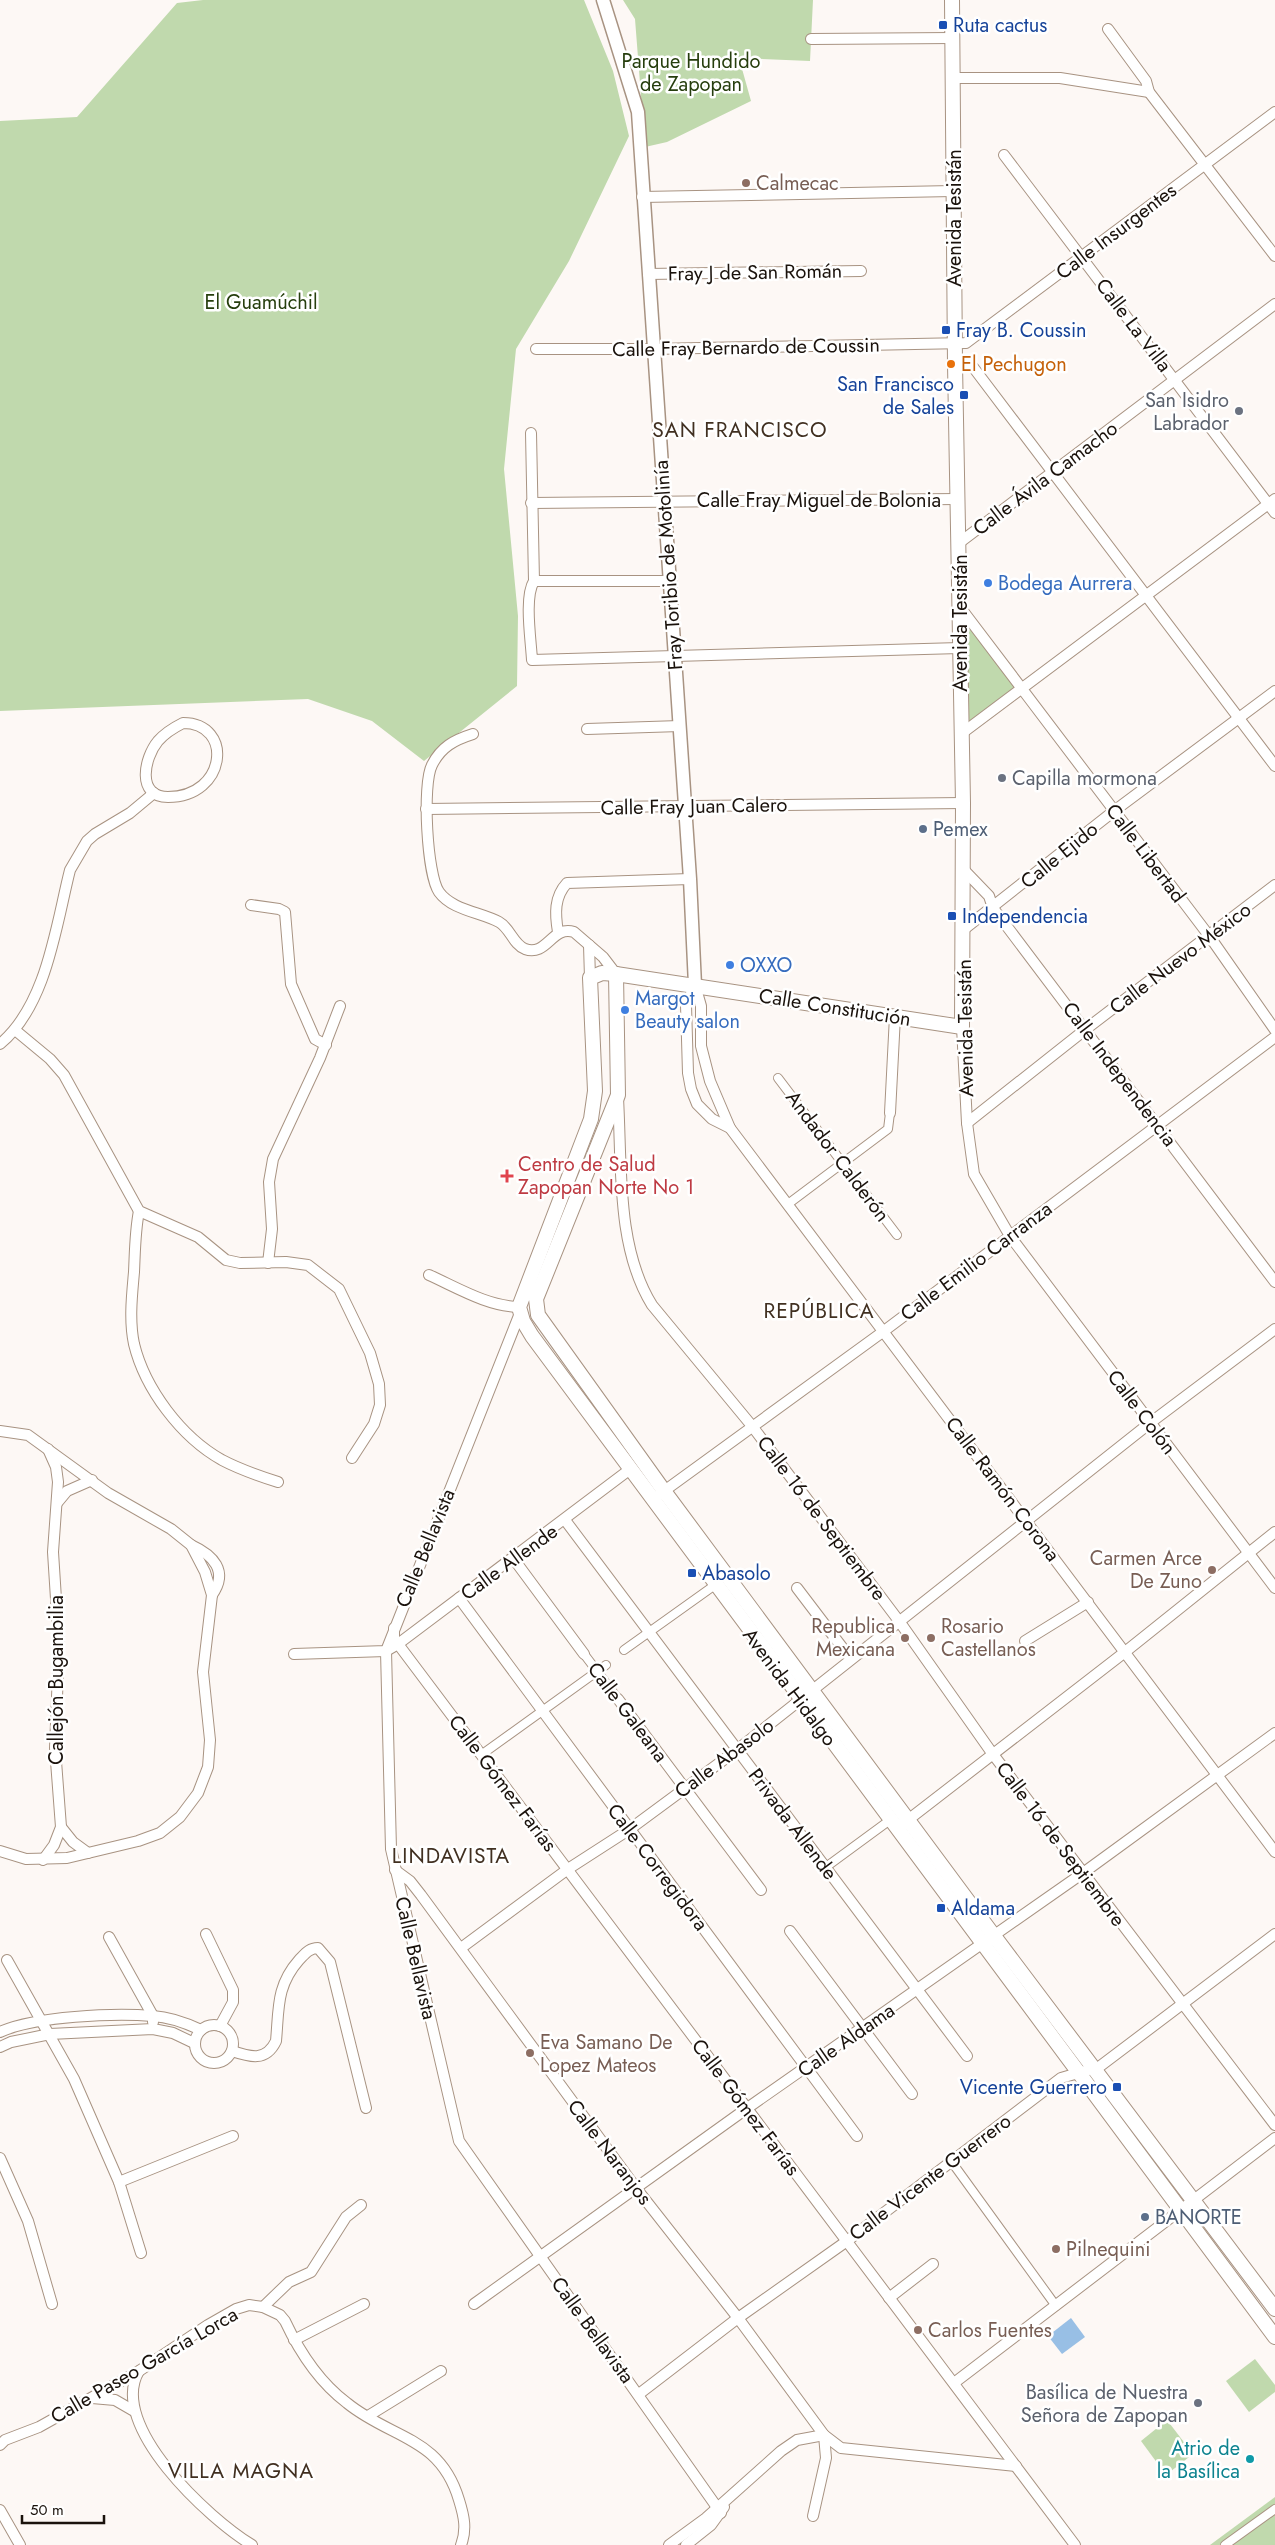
<svg xmlns="http://www.w3.org/2000/svg" width="1275" height="2545" viewBox="0 0 1275 2545" font-family="Jost,sans-serif">
	<style>
		.green { fill: #c0d9ad }
		.water { fill: #98bfe5 }
		.lines { fill: none; stroke-linecap: round; stroke-linejoin: round }
		.pedestrian-casing { stroke: #a89382; stroke-width: 10 }
		.minor-casing { stroke: #a89382; stroke-width: 12 }
		.tertiary-casing { stroke: #a89382; stroke-width: 15 }
		.secondary-casing { stroke: #a89382; stroke-width: 16 }
		.pedestrian { stroke: #fff; stroke-width: 8 }
		.minor { stroke: #fff; stroke-width: 10 }
		.tertiary { stroke: #fff; stroke-width: 12 }
		.secondary { stroke: #fff; stroke-width: 14 }
		.transit-dot { fill: #1a4fb4; stroke: #fff; stroke-width: 2 }
		.education-dot { fill: #8d6e63; stroke: #fff; stroke-width: 2 }
		.food-dot { fill: #e8710a; stroke: #fff; stroke-width: 2 }
		.worship-dot { fill: #6b7280; stroke: #fff; stroke-width: 2 }
		.shop-dot { fill: #3f7fe0; stroke: #fff; stroke-width: 2 }
		.service-dot { fill: #5c6f8a; stroke: #fff; stroke-width: 2 }
		.health-dot { fill: #e0444e; stroke: #fff; stroke-width: 2 }
		.culture-dot { fill: #0f9aa8; stroke: #fff; stroke-width: 2 }
		.labels { text-anchor: middle; stroke-width: 5; stroke-linejoin: round; paint-order: stroke }
		.transit-label { font-size: 20px; fill: #164399; stroke: #fff; text-anchor: start }
		.park-label { font-size: 20px; fill: #263e0d; stroke: #fff }
		.education-label { font-size: 20px; fill: #785e54; stroke: #fff; text-anchor: start }
		.street-label { font-size: 20px; fill: #1a120c; stroke: #fff }
		.food-label { font-size: 20px; fill: #c56008; stroke: #fff; text-anchor: start }
		.worship-label { font-size: 20px; fill: #5b616d; stroke: #fff; text-anchor: end }
		.shop-label { font-size: 20px; fill: #366cbe; stroke: #fff; text-anchor: start }
		.service-label { font-size: 20px; fill: #4e5e75; stroke: #fff; text-anchor: start }
		.health-label { font-size: 20px; fill: #be3a42; stroke: #fff; text-anchor: start }
		.culture-label { font-size: 20px; fill: #0d838f; stroke: #fff; text-anchor: end }
		.neighbourhood-label { font-size: 21px; letter-spacing: 1px; fill: #413021; stroke: #fff }
	</style>
	<rect width="100%" height="100%" fill="#fdf8f5"/>
	<!-- green -->
	<g class="green">
		<polygon points="203,0 584,0 613,71 629,136 569,261 516,349 504,469 518,616 517,686 424,761 372,721 308,699 0,711 0,121 77,117 177,3"/>
		<polygon points="623,0 813,0 810,61 739,58 751,101 667,142 645,147 635,19"/>
		<polygon points="968,626 1017,688 967,726"/>
		<polygon points="1255,2359 1275,2385 1275,2392 1249,2412 1226,2381"/>
		<polygon points="1167,2420 1193,2454 1166,2475 1141,2441"/>
		<polygon points="1275,2497 1275,2545 1210,2545"/>
	</g>
	<!-- water -->
	<polygon class="water" points="1071,2318 1085,2337 1062,2354 1048,2336"/>
	<g class="lines">
		<!-- pedestrian casing -->
		<g class="pedestrian-casing">
			<g id="pedestrian">
				<polyline points="778,1078 897,1235"/>
				<polyline points="788,1204 888,1129 890,1113"/>
				<polyline points="624,1650 715,1585"/>
				<polyline points="584,1654 618,1699"/>
				<polyline points="481,1755 606,1665"/>
				<polyline points="826,1867 890,1820"/>
				<polyline points="951,2161 1056,2306"/>
				<polyline points="1225,2545 1275,2509"/>
			</g>
		</g>
		<!-- minor casing -->
		<g class="minor-casing">
			<g id="minor">
				<polyline points="1108,29 1146,81 1149,92 1275,256"/>
				<polyline points="811,39 953,38"/>
				<polyline points="953,78 1060,78 1149,92"/>
				<polyline points="1004,155 1275,513"/>
				<polyline points="642,197 953,191"/>
				<polyline points="648,274 861,271"/>
				<polyline points="536,349 652,349 966,343 1275,112"/>
				<polyline points="955,364 973,367 1275,766"/>
				<path d="M531 433 534 581C524 597 531 640 532 660L960 648"/>
				<polyline points="531,503 958,499"/>
				<polyline points="959,543 1275,304"/>
				<polyline points="534,581 670,581"/>
				<polyline points="960,607 1210,937 1275,1030"/>
				<path d="M183 723C234 723 227 797 168 797 136 797 144 758 158 741 165 733 173 728 183 723Z"/>
				<polyline points="587,729 680,726"/>
				<path d="M473 734C454 740 441 747 432 765 422 784 427 875 439 892 452 910 480 912 499 922 510 928 513 944 525 949 547 957 552 925 574 932L603 957 616 974"/>
				<polyline points="961,734 1275,499"/>
				<polyline points="426,809 963,803"/>
				<polyline points="963,869 989,896 993,908 1275,1282"/>
				<polyline points="251,905 279,909 285,912 291,984 315,1039 326,1045"/>
				<polyline points="963,930 1114,811 1275,691"/>
				<path d="M558 932C555 914 554 897 567 883L690 879"/>
				<polyline points="589,945 590,978"/>
				<polyline points="695,985 686,1005 688,1073 691,1089 697,1104 712,1119 730,1128 1275,1852"/>
				<polyline points="695,985 701,1006 701,1046 710,1081 730,1128"/>
				<polyline points="962,1027 967,1123 974,1174 1010,1236 1275,1588"/>
				<polyline points="15,1030 50,1059 64,1075 139,1211 198,1237 226,1260 240,1263 286,1262 308,1265 339,1289 370,1353 379,1384 380,1405 374,1424 352,1458"/>
				<path d="M0 1044C47 1005 56 925 70 870L87 841 95 834 130 813 154 793"/>
				<path d="M618 1098C622 1165 616 1247 652 1305L752 1426 899 1621 992 1753 1275 2125"/>
				<polyline points="890,1113 895,1016"/>
				<polyline points="967,1123 1086,1029 1275,885"/>
				<path d="M139 1211C135 1231 135 1251 134 1272 132 1295 129 1320 134 1344 145 1389 181 1437 222 1460 239 1469 259 1476 278 1482"/>
				<polyline points="268,1263 272,1229 269,1182 273,1159 320,1058 340,1006"/>
				<path d="M429 1275C458 1288 487 1306 519 1307"/>
				<polyline points="520,1313 386,1651 391,1849 459,2141 721,2513"/>
				<polyline points="0,1431 28,1435 108,1493 171,1529 191,1545 205,1572 212,1595 203,1672 210,1740 208,1767 198,1793 180,1817 160,1833 138,1841 67,1858 26,1859 0,1851"/>
				<polyline points="660,1494 884,1331 1275,1037"/>
				<polyline points="57,1503 67,1491 92,1480"/>
				<polyline points="565,1520 967,2056"/>
				<path d="M191 1545C213 1555 229 1571 212 1595"/>
				<polyline points="513,1558 584,1654"/>
				<polyline points="797,1588 851,1659"/>
				<polyline points="459,1598 857,2136"/>
				<polyline points="394,1628 394,1638 398,1644 1075,2545"/>
				<polyline points="1025,1641 1088,1602"/>
				<polyline points="294,1654 386,1651 398,1644 629,1470"/>
				<polyline points="618,1699 761,1890"/>
				<polyline points="904,1823 1125,1652 1275,1532"/>
				<polyline points="61,1827 73,1842 88,1853"/>
				<polyline points="43,1860 54,1845 61,1827 55,1748 59,1646 53,1552 58,1482 56,1467 48,1449"/>
				<polyline points="395,1870 410,1881 421,1895 636,2188 738,2318 824,2435 841,2448 1016,2466"/>
				<polyline points="790,1931 912,2094"/>
				<polyline points="206,1934 233,1990 233,2002 220,2026"/>
				<polyline points="109,1937 153,2016 153,2022"/>
				<polyline points="461,1948 568,1869 630,1829 737,1750 1150,1423 1275,1329"/>
				<polyline points="7,1960 74,2079 119,2182 141,2253"/>
				<circle cx="214" cy="2044" r="19"/>
				<path d="M0 2032C35 2016 114 2013 153 2016 170 2017 186 2023 201 2030"/>
				<polyline points="0,2047 11,2042 50,2034 153,2029 173,2033 194,2043"/>
				<path d="M232 2051C250 2057 266 2062 276 2041 279 2009 276 1986 299 1960 305 1954 309 1948 318 1948L330 1962 366 2108"/>
				<polyline points="0,2158 28,2221 52,2304"/>
				<polyline points="119,2182 233,2136"/>
				<polyline points="889,2298 933,2264"/>
				<polyline points="474,2304 746,2109 1083,1873 1275,1733"/>
				<polyline points="263,2307 289,2282 311,2272 346,2217 361,2205"/>
				<polyline points="294,2340 364,2304"/>
				<path d="M139 2371C107 2425 209 2519 252 2545"/>
				<polyline points="954,2383 1275,2138"/>
				<polyline points="639,2394 738,2318 847,2241 1061,2078 1099,2067 1275,1934"/>
				<polyline points="92,2398 115,2400 134,2411"/>
				<polyline points="368,2416 441,2371"/>
				<path d="M0 2445 5 2440 39 2427 139 2371 208 2325 236 2309 249 2305 263 2307 280 2315 285 2321C300 2353 319 2382 347 2403 391 2439 440 2436 459 2500 464 2516 467 2529 461 2545"/>
				<polyline points="0,2510 20,2545"/>
				<polyline points="813,2516 826,2458 824,2435"/>
				<polyline points="669,2545 706,2518 781,2451 797,2440 824,2435"/>
				<polyline points="686,2545 711,2525 724,2507"/>
			</g>
		</g>
		<!-- tertiary casing -->
		<g class="tertiary-casing">
			<polyline id="tertiary" points="603,0 638,112 690,879 695,985"/>
		</g>
		<!-- secondary casing -->
		<g class="secondary-casing">
			<g id="secondary">
				<polyline points="952,0 955,364 963,803 962,1027 616,974 602,973 590,978 595,1091 591,1119 519,1307 523,1321 532,1336 1275,2337"/>
				<polyline points="616,974 618,1095 536,1299 538,1315 664,1491 994,1936 1275,2309"/>
			</g>
		</g>
		<!-- pedestrian -->
		<use href="#pedestrian" class="pedestrian"/>
		<!-- minor -->
		<use href="#minor" class="minor"/>
		<!-- tertiary -->
		<use href="#tertiary" class="tertiary"/>
		<!-- secondary -->
		<use href="#secondary" class="secondary"/>
	</g>
	<!-- markers -->
	<g class="transit-dot">
		<rect x="938" y="20" width="10" height="10" rx="2.5"/>
		<rect x="941" y="325" width="10" height="10" rx="2.5"/>
		<rect x="959" y="390" width="10" height="10" rx="2.5"/>
		<rect x="947" y="911" width="10" height="10" rx="2.5"/>
		<rect x="687" y="1568" width="10" height="10" rx="2.5"/>
		<rect x="936" y="1903" width="10" height="10" rx="2.5"/>
		<rect x="1112" y="2082" width="10" height="10" rx="2.5"/>
	</g>
	<g class="education-dot">
		<circle cx="746" cy="183" r="5"/>
		<circle cx="1212" cy="1570" r="5"/>
		<circle cx="905" cy="1638" r="5"/>
		<circle cx="931" cy="1638" r="5"/>
		<circle cx="530" cy="2053" r="5"/>
		<circle cx="1056" cy="2249" r="5"/>
		<circle cx="918" cy="2330" r="5"/>
	</g>
	<circle class="food-dot" cx="951" cy="364" r="5"/>
	<g class="worship-dot">
		<circle cx="1239" cy="411" r="5"/>
		<circle cx="1002" cy="778" r="5"/>
		<circle cx="1198" cy="2403" r="5"/>
	</g>
	<g class="shop-dot">
		<circle cx="988" cy="583" r="5"/>
		<circle cx="730" cy="965" r="5"/>
		<circle cx="625" cy="1010" r="5"/>
	</g>
	<g class="service-dot">
		<circle cx="923" cy="829" r="5"/>
		<circle cx="1145" cy="2217" r="5"/>
	</g>
	<path class="health-dot" d="M504.5 1168.5h5v5h5v5h-5v5h-5v-5h-5v-5h5z"/>
	<circle class="culture-dot" cx="1250" cy="2459" r="5"/>
	<g class="labels">
		<!-- transit labels -->
		<g class="transit-label">
			<text x="953" y="32">Ruta cactus</text>
			<text x="956" y="337">Fray B. Coussin</text>
			<text x="954" y="391" text-anchor="end">San Francisco<tspan x="954" dy="23">de Sales</tspan></text>
			<text x="962" y="923">Independencia</text>
			<text x="702" y="1580">Abasolo</text>
			<text x="951" y="1915">Aldama</text>
			<text x="1107" y="2094" text-anchor="end">Vicente Guerrero</text>
		</g>
		<!-- park labels -->
		<g class="park-label">
			<text x="691" y="68">Parque Hundido<tspan x="691" dy="23">de Zapopan</tspan></text>
			<text x="261" y="309">El Guamúchil</text>
		</g>
		<!-- education labels -->
		<g class="education-label">
			<text x="756" y="190">Calmecac</text>
			<text x="1202" y="1565" text-anchor="end">Carmen Arce<tspan x="1202" dy="23">De Zuno</tspan></text>
			<text x="895" y="1633" text-anchor="end">Republica<tspan x="895" dy="23">Mexicana</tspan></text>
			<text x="941" y="1633">Rosario<tspan x="941" dy="23">Castellanos</tspan></text>
			<text x="540" y="2049">Eva Samano De<tspan x="540" dy="23">Lopez Mateos</tspan></text>
			<text x="1066" y="2256">Pilnequini</text>
			<text x="928" y="2337">Carlos Fuentes</text>
		</g>
		<!-- street labels -->
		<g class="street-label">
			<text transform="translate(954 218) rotate(-90)" y="7">Avenida Tesistán</text>
			<text transform="translate(1116 231) rotate(-37)" y="7">Calle Insurgentes</text>
			<text transform="translate(755 272) rotate(-1)" y="7">Fray J de San Román</text>
			<text transform="translate(1134 325) rotate(53)" y="7">Calle La Villa</text>
			<text transform="translate(746 347) rotate(-1)" y="7">Calle Fray Bernardo de Coussin</text>
			<text transform="translate(1045 478) rotate(-37)" y="7">Calle Ávila Camacho</text>
			<text x="819" y="507">Calle Fray Miguel de Bolonia</text>
			<text transform="translate(668 565) rotate(-94)" y="7">Fray Toribio de Motolinía</text>
			<text transform="translate(960 623) rotate(-90)" y="7">Avenida Tesistán</text>
			<text transform="translate(694 806) rotate(-1)" y="7">Calle Fray Juan Calero</text>
			<text transform="translate(1146 853) rotate(53)" y="7">Calle Libertad</text>
			<text transform="translate(1059 855) rotate(-39)" y="7">Calle Ejido</text>
			<text transform="translate(1180 958) rotate(-37)" y="7">Calle Nuevo México</text>
			<text transform="translate(835 1007) rotate(9)" y="7">Calle Constitución</text>
			<text transform="translate(965 1028) rotate(-91)" y="7">Avenida Tesistán</text>
			<text transform="translate(1120 1074) rotate(53)" y="7">Calle Independencia</text>
			<text transform="translate(838 1156) rotate(53)" y="7">Andador Calderón</text>
			<text transform="translate(976 1261) rotate(-37)" y="7">Calle Emilio Carranza</text>
			<text transform="translate(1142 1412) rotate(53)" y="7">Calle Colón</text>
			<text transform="translate(1003 1489) rotate(53)" y="7">Calle Ramón Corona</text>
			<text transform="translate(822 1518) rotate(53)" y="7">Calle 16 de Septiembre</text>
			<text transform="translate(425 1548) rotate(-68)" y="7">Calle Bellavista</text>
			<text transform="translate(509 1562) rotate(-36)" y="7">Calle Allende</text>
			<text transform="translate(56 1680) rotate(-90)" y="7">Callejón Bugambilia</text>
			<text transform="translate(790 1687) rotate(53)" y="7">Avenida Hidalgo</text>
			<text transform="translate(628 1712) rotate(53)" y="7">Calle Galeana</text>
			<text transform="translate(724 1758) rotate(-37)" y="7">Calle Abasolo</text>
			<text transform="translate(503 1783) rotate(53)" y="7">Calle Gómez Farías</text>
			<text transform="translate(793 1824) rotate(53)" y="7">Privada Allende</text>
			<text transform="translate(1061 1844) rotate(53)" y="7">Calle 16 de Septiembre</text>
			<text transform="translate(658 1867) rotate(53)" y="7">Calle Corregidora</text>
			<text transform="translate(416 1958) rotate(77)" y="7">Calle Bellavista</text>
			<text transform="translate(846 2040) rotate(-35)" y="7">Calle Aldama</text>
			<text transform="translate(746 2107) rotate(53)" y="7">Calle Gómez Farías</text>
			<text transform="translate(610 2152) rotate(53)" y="7">Calle Naranjos</text>
			<text transform="translate(930 2177) rotate(-37)" y="7">Calle Vicente Guerrero</text>
			<text transform="translate(593 2330) rotate(54)" y="7">Calle Bellavista</text>
			<text transform="translate(144 2365) rotate(-30)" y="7">Calle Paseo García Lorca</text>
		</g>
		<!-- food labels -->
		<g class="food-label">
			<text x="961" y="371">El Pechugon</text>
		</g>
		<!-- worship labels -->
		<g class="worship-label">
			<text x="1229" y="407">San Isidro<tspan x="1229" dy="23">Labrador</tspan></text>
			<text x="1012" y="785" text-anchor="start">Capilla mormona</text>
			<text x="1188" y="2399">Basílica de Nuestra<tspan x="1188" dy="23">Señora de Zapopan</tspan></text>
		</g>
		<!-- shop labels -->
		<g class="shop-label">
			<text x="998" y="590">Bodega Aurrera</text>
			<text x="740" y="972">OXXO</text>
			<text x="635" y="1005">Margot<tspan x="635" dy="23">Beauty salon</tspan></text>
		</g>
		<!-- service labels -->
		<g class="service-label">
			<text x="933" y="836">Pemex</text>
			<text x="1155" y="2224">BANORTE</text>
		</g>
		<!-- health labels -->
		<g class="health-label">
			<text x="518" y="1171">Centro de Salud<tspan x="518" dy="23">Zapopan Norte No 1</tspan></text>
		</g>
		<!-- culture labels -->
		<g class="culture-label">
			<text x="1240" y="2455">Atrio de<tspan x="1240" dy="23">la Basílica</tspan></text>
		</g>
		<!-- neighbourhood labels -->
		<g class="neighbourhood-label">
			<text x="740" y="437">SAN FRANCISCO</text>
			<text x="819" y="1318">REPÚBLICA</text>
			<text x="451" y="1863">LINDAVISTA</text>
			<text x="241" y="2478">VILLA MAGNA</text>
		</g>
	</g>
	<!-- scale -->
	<path d="M22 2515v8h82v-8" fill="none" stroke="#1a120c" stroke-width="2.5"/>
	<text x="30" y="2515" font-size="15" fill="#1a120c" stroke="#ffffff" stroke-width="4" paint-order="stroke">50 m</text>
</svg>
